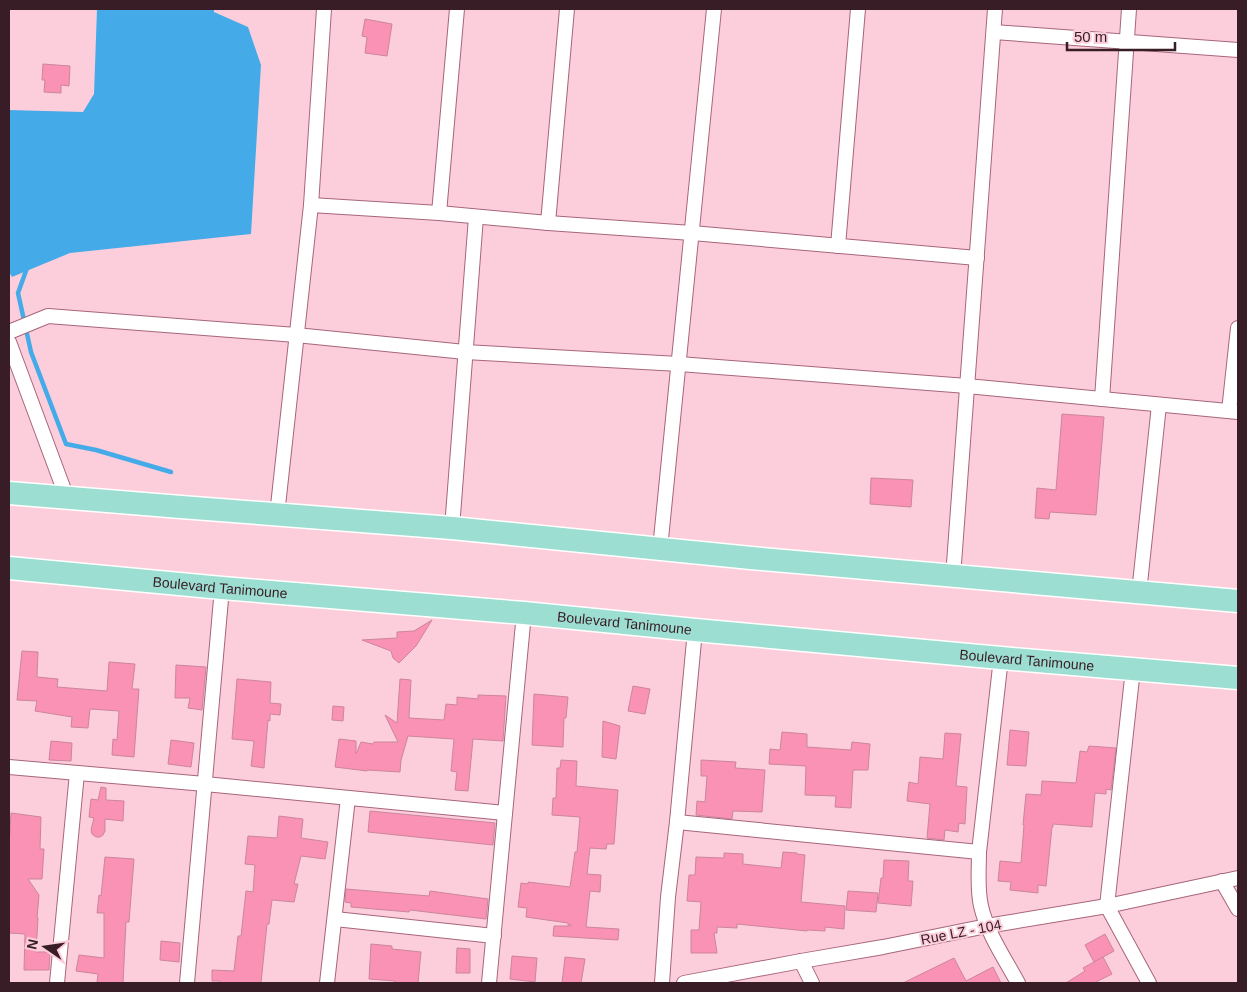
<svg xmlns="http://www.w3.org/2000/svg" width="1247" height="992" viewBox="0 0 1247 992" font-family="Helvetica,sans-serif">
	<style>
		.water { fill: #45abe8 }
		.lines { fill: none; stroke-linecap: round; stroke-linejoin: round }
		.stream { stroke: #45abe8; stroke-width: 4.5 }
		.building { fill: #f992b4; stroke: #cc859c }
		.minor-casing { stroke: #a8657b; stroke-width: 16 }
		.primary-casing { stroke: #fff; stroke-width: 25 }
		.minor { stroke: #fff; stroke-width: 14 }
		.primary { stroke: #9cded1; stroke-width: 22 }
		.labels { text-anchor: middle; stroke-width: 4; stroke-linejoin: round; paint-order: stroke }
		.street-label { font-size: 14px; fill: #391d26; stroke: #fccedc }
	</style>
	<rect width="100%" height="100%" fill="#fccedc"/>
	<!-- water -->
	<polygon class="water" points="97,9 214,9 214,12 248,27 261,65 251,234 70,253 12,277 9,272 9,110 83,112 94,94"/>
	<g class="lines">
		<!-- stream -->
		<polyline class="stream" points="27,268 18,293 31,352 66,444 96,450 171,472"/>
	</g>
	<!-- building -->
	<g class="building">
		<polygon points="365,19 392,24 387,56 365,53 367,37 362,36"/>
		<polygon points="43,64 70,66 69,86 61,85 61,93 44,92 45,80 42,80"/>
		<polygon points="1062,414 1104,417 1096,515 1050,512 1049,519 1035,518 1037,488 1056,490"/>
		<polygon points="871,478 913,480 911,507 870,504"/>
		<polygon points="432,620 416,646 399,663 393,658 391,651 362,640 397,638 397,632 414,631"/>
		<polygon points="22,651 38,652 37,677 58,679 57,687 107,691 109,662 135,664 132,689 139,689 134,757 112,755 113,739 117,740 119,711 90,709 88,728 71,727 72,717 35,711 37,701 17,700"/>
		<polygon points="176,665 206,667 202,710 188,708 190,698 175,698"/>
		<polygon points="237,679 271,682 270,703 281,704 280,715 270,714 270,721 268,720 264,768 251,766 254,741 232,739"/>
		<polygon points="400,679 411,680 409,718 444,720 446,704 457,705 457,697 478,699 478,695 506,696 503,741 473,739 468,791 455,790 457,772 451,771 454,739 408,736 401,760 400,772 367,770 367,771 335,767 339,739 356,741 356,754 361,742 373,744 374,742 398,742 385,715 397,723"/>
		<polygon points="633,686 650,689 645,714 628,711"/>
		<polygon points="534,694 568,697 566,718 564,718 563,747 532,745"/>
		<polygon points="333,706 344,707 343,721 332,720"/>
		<polygon points="603,721 620,726 616,759 602,757"/>
		<polygon points="1010,730 1029,732 1026,766 1007,765"/>
		<polygon points="782,732 807,734 807,747 851,750 852,742 870,744 868,770 853,770 851,808 835,807 836,796 805,795 806,766 769,764 770,749 780,750"/>
		<polygon points="945,733 961,734 956,786 967,787 965,824 959,823 958,832 945,830 944,840 927,838 930,804 907,801 909,782 918,784 920,757 943,759"/>
		<polygon points="171,740 194,743 191,767 168,764"/>
		<polygon points="51,741 72,743 71,761 49,760"/>
		<polygon points="1089,746 1116,748 1111,790 1106,789 1106,794 1095,793 1092,827 1053,824 1053,827 1052,827 1046,886 1038,885 1038,893 1010,890 1011,882 998,881 1000,861 1021,863 1024,825 1023,825 1026,794 1041,795 1042,781 1076,783 1080,751 1087,752"/>
		<polygon points="561,760 577,761 576,786 618,790 614,844 607,844 606,849 590,848 587,874 601,875 600,892 590,891 586,927 619,929 618,940 553,936 554,926 571,926 571,925 568,925 568,923 526,917 527,908 518,907 521,883 528,884 528,882 570,887 575,852 577,852 580,817 552,815 553,798 556,798 557,768 560,768"/>
		<polygon points="701,760 736,762 735,768 765,770 762,812 733,811 732,819 696,815 697,801 705,802 707,776 701,776"/>
		<polygon points="101,787 106,788 106,800 124,801 123,821 105,819 105,831 103,835 100,837 96,837 92,834 91,830 94,818 89,817 91,799 98,800"/>
		<polygon points="370,811 495,823 493,845 368,832"/>
		<polygon points="11,813 41,817 40,849 44,849 42,879 28,879 39,895 37,918 38,918 36,952 50,952 49,970 24,970 25,934 9,933 9,847"/>
		<polygon points="279,816 303,819 301,838 328,842 325,859 301,856 294,884 298,884 294,902 272,900 269,924 267,924 261,983 219,983 220,981 212,981 212,970 234,971 238,936 241,936 246,891 253,892 255,865 245,864 248,836 277,838"/>
		<polygon points="783,852 797,853 797,854 805,855 801,902 845,906 844,929 825,927 825,931 807,930 807,931 737,924 737,928 717,927 717,933 714,933 717,953 691,953 691,930 699,930 701,902 687,901 689,875 695,875 696,857 724,858 724,853 743,854 743,864 781,868"/>
		<polygon points="105,857 134,859 129,922 126,922 123,983 97,983 98,974 76,971 79,955 104,958 104,913 97,913 99,895 101,896"/>
		<polygon points="884,860 909,861 908,881 913,881 911,906 878,903 881,878 883,878"/>
		<polygon points="346,889 429,896 430,891 488,899 486,919 410,910 409,912 351,907 351,903 345,902"/>
		<polygon points="848,891 878,893 876,912 846,910"/>
		<polygon points="1105,934 1114,951 1094,962 1085,945"/>
		<polygon points="161,941 180,943 179,962 160,960"/>
		<polygon points="371,944 392,946 392,949 421,952 418,983 395,983 395,981 369,979"/>
		<polygon points="457,948 470,949 470,973 456,973"/>
		<polygon points="512,956 537,958 535,982 510,979"/>
		<polygon points="565,957 585,959 581,983 562,983"/>
		<polygon points="1103,957 1112,974 1094,983 1066,983 1085,971 1083,968"/>
		<polygon points="954,958 966,981 993,967 1001,983 903,983"/>
	</g>
	<g class="lines">
		<!-- minor casing -->
		<g class="minor-casing">
			<g id="minor">
				<polyline points="994,32 1238,50"/>
				<polyline points="311,205 439,213 548,223 692,233 977,258"/>
				<polyline points="439,213 457,9"/>
				<polyline points="548,223 567,9"/>
				<polyline points="838,246 858,9"/>
				<polyline points="9,332 48,316 296,335 465,352 679,364 967,386 1238,412"/>
				<polyline points="9,342 67,498"/>
				<polyline points="1102,399 1129,9"/>
				<polyline points="1229,411 1238,328"/>
				<polyline points="277,515 311,205 324,9"/>
				<polyline points="452,528 476,217"/>
				<polyline points="660,549 714,9"/>
				<polyline points="953,577 995,9"/>
				<polyline points="1139,593 1159,405"/>
				<path d="M1001 658 979 852C979 870 977 889 981 906 987 933 1005 959 1018 983"/>
				<polyline points="1133,669 1107,906 1149,983"/>
				<polyline points="9,767 205,784 505,813"/>
				<polyline points="677,822 979,852"/>
				<polyline points="1222,881 1238,909"/>
				<polyline points="335,919 494,936"/>
				<polyline points="801,961 812,983"/>
				<polyline points="57,983 77,773"/>
				<polyline points="187,983 222,588"/>
				<polyline points="327,983 348,798"/>
				<polyline points="489,983 524,613"/>
				<polyline points="662,983 668,897 677,822 695,630"/>
				<polyline points="684,983 801,961 883,947 987,926 1107,906 1238,878"/>
			</g>
		</g>
		<!-- primary casing -->
		<g class="primary-casing">
			<g id="primary">
				<polyline points="9,493 181,507 452,528 751,558 1238,601"/>
				<path id="s1" d="M9 568 222 588 524 613 695 630 1001 658 1238 678"/>
			</g>
		</g>
		<!-- minor -->
		<use href="#minor" class="minor"/>
		<!-- primary -->
		<use href="#primary" class="primary"/>
	</g>
	<g class="labels">
		<!-- street labels -->
		<g class="street-label">
			<text dy="5" stroke="none"><textPath href="#s1" startOffset="212">Boulevard Tanimoune</textPath></text>
			<text dy="5" stroke="none"><textPath href="#s1" startOffset="618">Boulevard Tanimoune</textPath></text>
			<text dy="5" stroke="none"><textPath href="#s1" startOffset="1022">Boulevard Tanimoune</textPath></text>
			<text transform="translate(961 932) rotate(-11)" y="5">Rue LZ - 104</text>
		</g>
	</g>
	<!-- border -->
	<rect width="1247" height="992" fill="none" stroke="#391d26" stroke-width="20"/>
	<!-- north arrow -->
	<g transform="translate(45 947) rotate(283)" stroke="#fccedc" stroke-width="4" paint-order="stroke">
	<path d="M0-4L9 19L0 12L-9 19Z" fill="#391d26"/>
	<text y="-8" font-size="14" font-weight="bold" text-anchor="middle" fill="#391d26">N</text>
	</g>
	<!-- scale -->
	<path d="M1067 42v8h108v-8" fill="none" stroke="#391d26" stroke-width="2.5"/>
	<text x="1074" y="42" font-size="15" fill="#391d26" stroke="#fccedc" stroke-width="4" paint-order="stroke">50 m</text>
</svg>
